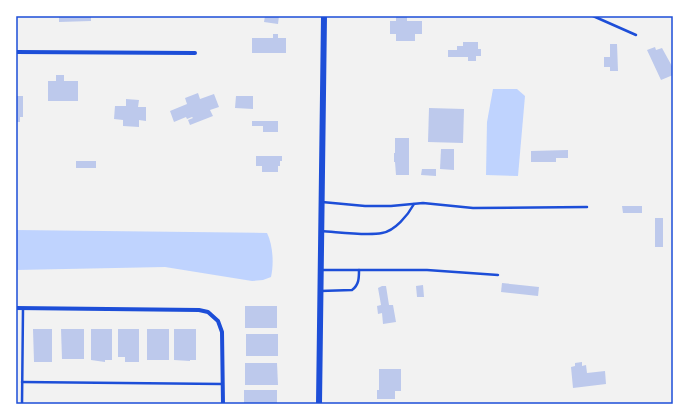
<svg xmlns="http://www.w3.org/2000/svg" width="689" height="420" viewBox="0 0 689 420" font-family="'Asap Condensed',sans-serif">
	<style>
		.water { fill: #bfd3fe }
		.building { fill: #bdc9ec }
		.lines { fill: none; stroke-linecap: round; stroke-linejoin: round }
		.service { stroke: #1d4ed8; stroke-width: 2.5 }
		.minor { stroke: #1d4ed8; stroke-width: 4 }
		.tertiary { stroke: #1d4ed8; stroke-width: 6 }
		.neatline { fill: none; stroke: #1d4ed8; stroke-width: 1.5 }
	</style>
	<rect width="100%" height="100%" fill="#f2f2f2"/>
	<!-- water -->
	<g class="water">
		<polygon points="493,89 517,89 525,96 518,176 486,175 487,122"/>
		<path d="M16 230 267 233C273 245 274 264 271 277L263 280 252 281 165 267 16 270Z"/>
	</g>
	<!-- building -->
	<g class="building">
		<polygon points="59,16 91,16 91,21 59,22"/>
		<polygon points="265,16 279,16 278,24 264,22"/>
		<polygon points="396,16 407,16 407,21 422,21 422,34 415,34 415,41 396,41 396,34 390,34 390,21 396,21"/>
		<polygon points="273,34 278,34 278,38 286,38 286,53 252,53 252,38 273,38"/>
		<polygon points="463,42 478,42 478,49 481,49 481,56 476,56 476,61 468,61 468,57 448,57 448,50 457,50 457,46 463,46"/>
		<polygon points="610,44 617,44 618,71 610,71 610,67 604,67 604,57 610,57"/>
		<polygon points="655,47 656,50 662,48 673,68 673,75 661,80 647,50"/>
		<polygon points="56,75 64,75 64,81 78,81 78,101 48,101 48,81 56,81"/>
		<polygon points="198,93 200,99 214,94 219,107 210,110 213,116 190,125 188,120 193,118 192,117 187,119 186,117 174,122 170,111 187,104 185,98"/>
		<polygon points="16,96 23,96 23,117 20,117 20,122 16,122"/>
		<polygon points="236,96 253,96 253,109 235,108"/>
		<polygon points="126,99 139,100 138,107 146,107 146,121 139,120 139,127 123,126 123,120 114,119 115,106 126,106"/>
		<polygon points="429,108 464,109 463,143 428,142"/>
		<polygon points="252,121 278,121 278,132 263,132 263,126 252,126"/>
		<polygon points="395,138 409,138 409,175 396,175 395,162 394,162 394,153 395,153"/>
		<polygon points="441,149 454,149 454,170 440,169"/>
		<polygon points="568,150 568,158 556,158 556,162 531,162 531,151"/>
		<polygon points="256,156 282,156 282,161 280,161 280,166 278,166 278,172 262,172 262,166 256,166"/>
		<rect x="76" y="161" width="20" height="7"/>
		<polygon points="422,169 436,169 436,176 421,175"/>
		<polygon points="622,206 642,206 642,213 623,213"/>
		<rect x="655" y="218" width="8" height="29"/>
		<polygon points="502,283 539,287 538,296 501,292"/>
		<polygon points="423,285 424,297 417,297 416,286"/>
		<polygon points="382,286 386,286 389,305 393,305 396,322 383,324 382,313 378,314 377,306 381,305 378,288"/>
		<rect x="245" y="306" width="32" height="22"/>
		<polygon points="33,329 52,329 52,362 34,362"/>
		<polygon points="61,329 84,329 84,359 62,359"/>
		<polygon points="91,329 112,329 112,360 105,360 105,362 91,360"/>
		<polygon points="118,329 139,329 139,362 125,362 125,357 118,357"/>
		<rect x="147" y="329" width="22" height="31"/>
		<polygon points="174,329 196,329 196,360 190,360 190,361 174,360"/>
		<rect x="246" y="334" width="32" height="22"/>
		<polygon points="582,362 582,366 586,365 587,373 605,371 606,384 573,388 571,367 575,366 575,363"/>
		<polygon points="245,363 277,363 278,385 245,385"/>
		<polygon points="379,369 401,369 401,391 395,391 395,399 377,399 377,390 379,390"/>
		<rect x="244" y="390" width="33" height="14"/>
	</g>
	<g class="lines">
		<!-- service -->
		<g class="service">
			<polyline points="593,16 636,35"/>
			<polyline points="322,202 365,206 391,206 423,203 473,208 587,207"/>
			<path d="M321 231C338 232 366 236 382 233 395 231 408 215 414 204"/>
			<polyline points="321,270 427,270 498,275"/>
			<path d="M320 291 352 290C359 285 359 278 359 270"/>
			<polyline points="22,382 222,384"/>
			<polyline points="22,404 23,309"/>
		</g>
		<!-- minor -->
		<g class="minor">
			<polyline points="16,52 195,53"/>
			<polyline points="16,308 199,310 208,312 218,321 222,332 223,404"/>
		</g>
		<!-- tertiary -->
		<polyline class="tertiary" points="319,404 324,16"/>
	</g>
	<!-- border -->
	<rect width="689" height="420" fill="none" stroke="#ffffff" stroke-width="34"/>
	<rect x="17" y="17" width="655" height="386" class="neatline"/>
</svg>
